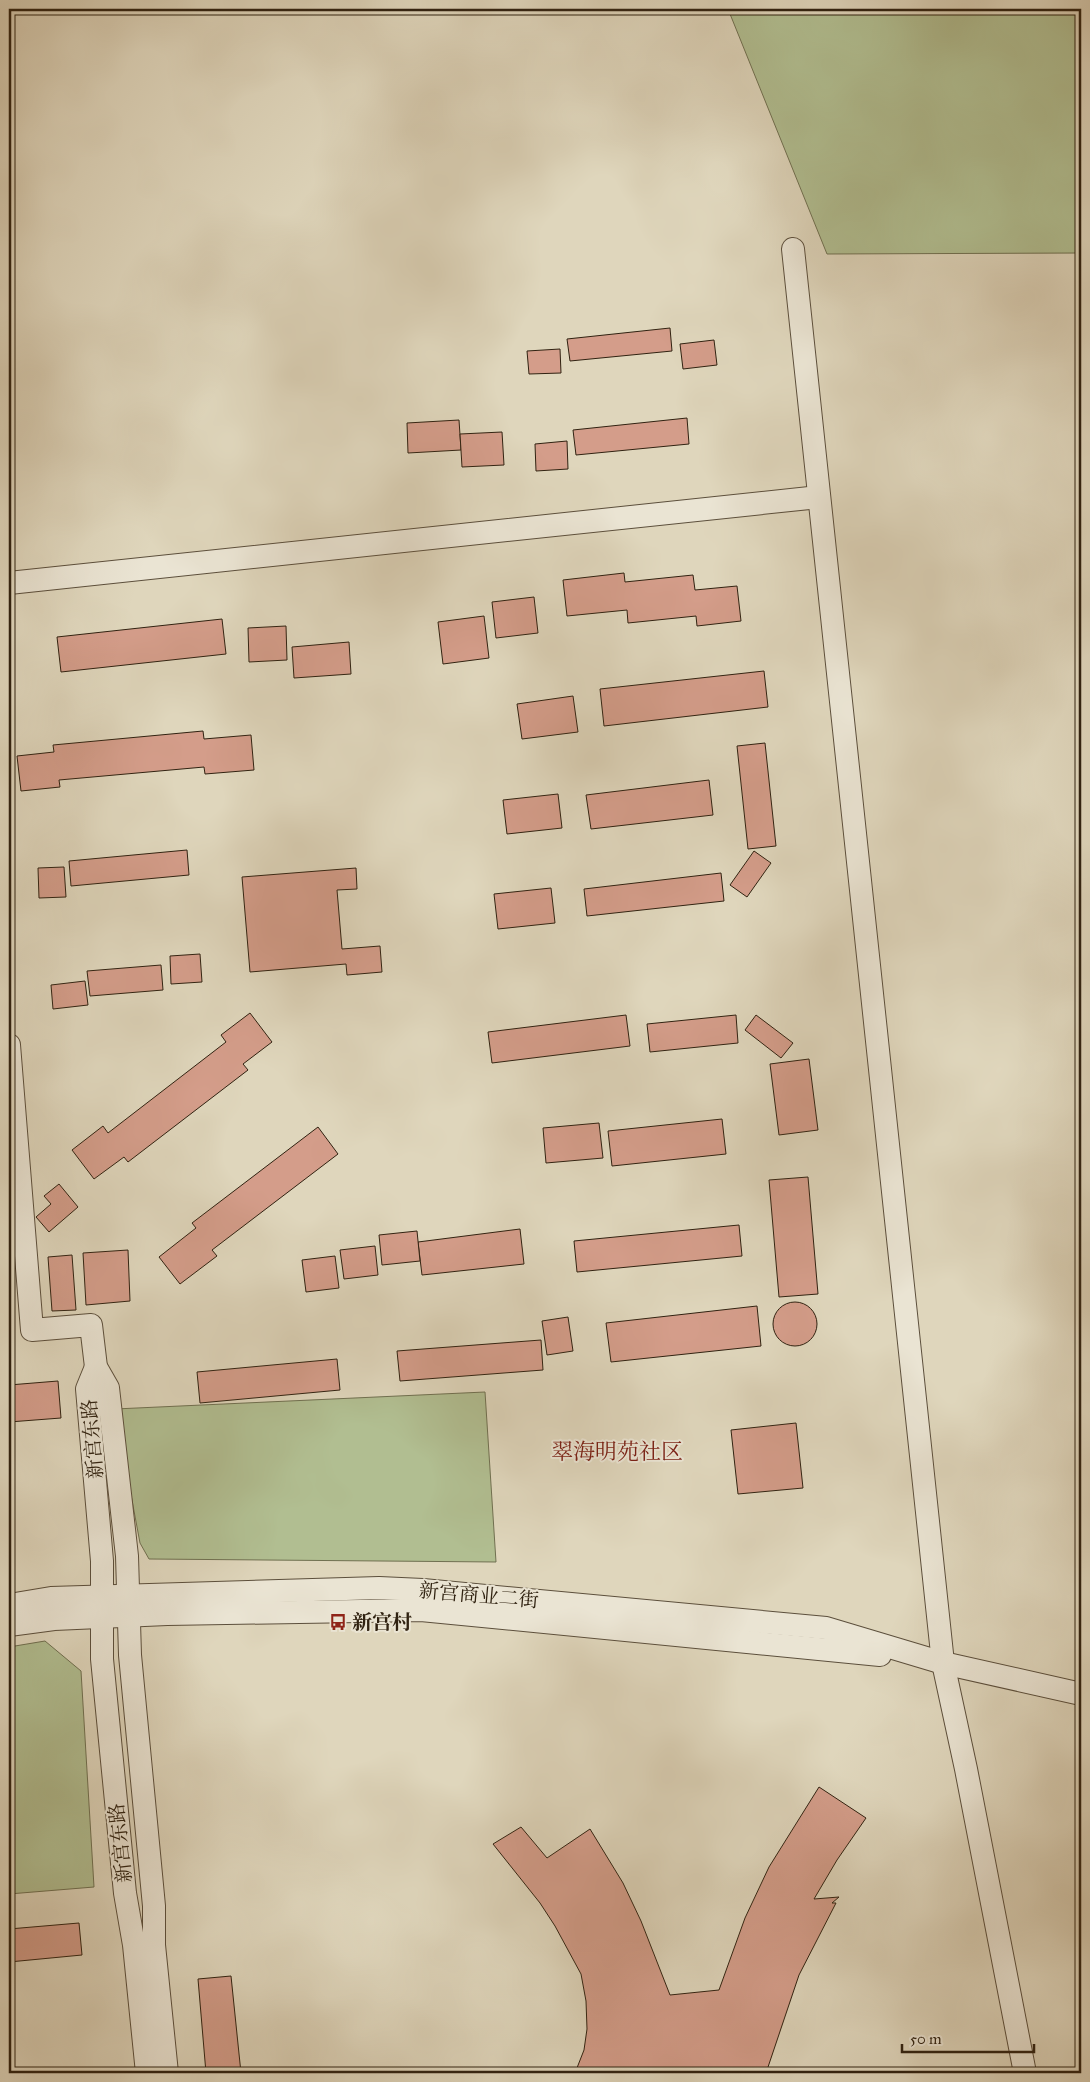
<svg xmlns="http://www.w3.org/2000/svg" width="1090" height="2082" viewBox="0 0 1090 2082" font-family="'IM FELL Great Primer','Noto Serif SC',serif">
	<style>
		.green { fill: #b1be91; stroke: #707051 }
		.building { fill: #d49d8a; stroke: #302211 }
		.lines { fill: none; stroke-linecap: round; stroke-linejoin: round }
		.minor-casing { stroke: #5c4f3c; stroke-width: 24 }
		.minor { stroke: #eae4d3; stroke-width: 22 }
		.labels { text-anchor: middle; stroke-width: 4; stroke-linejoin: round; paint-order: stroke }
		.street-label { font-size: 20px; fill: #302211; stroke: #eae4d3 }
		.poi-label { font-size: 20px; font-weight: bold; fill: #302211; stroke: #eae4d3; text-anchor: start }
		.quarter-label { font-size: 22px; fill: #7a1f14; stroke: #eae4d3 }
	</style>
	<rect width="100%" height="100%" fill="#dfd6bc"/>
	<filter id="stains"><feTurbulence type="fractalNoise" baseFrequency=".004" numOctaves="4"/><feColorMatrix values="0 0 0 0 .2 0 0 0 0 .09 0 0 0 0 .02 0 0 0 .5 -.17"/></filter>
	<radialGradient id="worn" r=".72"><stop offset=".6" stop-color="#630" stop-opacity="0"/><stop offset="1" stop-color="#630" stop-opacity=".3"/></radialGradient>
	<!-- green -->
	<g class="green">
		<polygon points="728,9 1081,9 1081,253 827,254"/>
		<polygon points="485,1392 496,1562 149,1559 140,1543 115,1409"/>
		<polygon points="45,1641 81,1671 94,1887 9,1894 9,1647"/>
	</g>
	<!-- building -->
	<g class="building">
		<polygon points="670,328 672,351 570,361 567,339"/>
		<polygon points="714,340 717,365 683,369 680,344"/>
		<polygon points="560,349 561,373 529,374 527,351"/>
		<polygon points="687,418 689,444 576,455 573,430"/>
		<polygon points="459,420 461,450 408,453 407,423"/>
		<polygon points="502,432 504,465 462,467 460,434"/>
		<polygon points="567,441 568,469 536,471 535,444"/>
		<polygon points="624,573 625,582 693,575 695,590 737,586 741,621 697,626 696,616 628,623 627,610 567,616 563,580"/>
		<polygon points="534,597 538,633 496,638 492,602"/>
		<polygon points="484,616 489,658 443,664 438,622"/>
		<polygon points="222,619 226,654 61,672 57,637"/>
		<polygon points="286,626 287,660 249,662 248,628"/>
		<polygon points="9,631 14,677 9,678"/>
		<polygon points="349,642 351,674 294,678 292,647"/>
		<polygon points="764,671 768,707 604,726 600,689"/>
		<polygon points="573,696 578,732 522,739 517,704"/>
		<polygon points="203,731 204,739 251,735 254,770 205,774 204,767 59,780 60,787 21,791 17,756 54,752 53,745"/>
		<polygon points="765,743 776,846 748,849 737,746"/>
		<polygon points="709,780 713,815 591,829 586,795"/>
		<polygon points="558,794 562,828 507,834 503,800"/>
		<polygon points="187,850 189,875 71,886 69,861"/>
		<polygon points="754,851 771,863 747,897 730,885"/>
		<polygon points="64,867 66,897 39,898 38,868"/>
		<polygon points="356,868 357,889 337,890 342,949 380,946 382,972 347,975 346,964 250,972 242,877"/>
		<polygon points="721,873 724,901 587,916 584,889"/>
		<polygon points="551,888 555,923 498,929 494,894"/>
		<polygon points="200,954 202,982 171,984 170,956"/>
		<polygon points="161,965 163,990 90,996 87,971"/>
		<polygon points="85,981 88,1005 53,1009 51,985"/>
		<polygon points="250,1013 272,1042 243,1064 248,1070 128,1162 124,1157 94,1179 72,1150 103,1126 108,1133 226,1042 221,1035"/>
		<polygon points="626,1015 630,1046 492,1063 488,1032"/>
		<polygon points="736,1015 738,1043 650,1052 647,1024"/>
		<polygon points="756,1015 793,1043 781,1058 745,1030"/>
		<polygon points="809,1059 818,1130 779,1135 770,1064"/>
		<polygon points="722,1119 726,1154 612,1166 608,1131"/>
		<polygon points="599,1123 603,1158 546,1163 543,1128"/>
		<polygon points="318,1127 338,1154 212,1250 217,1256 180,1284 159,1257 196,1228 192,1223"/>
		<polygon points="808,1177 818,1294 779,1297 769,1180"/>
		<polygon points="59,1184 78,1207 49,1232 36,1217 51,1204 44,1196"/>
		<polygon points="739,1225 742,1256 577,1272 574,1241"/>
		<polygon points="520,1229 524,1264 422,1275 418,1242"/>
		<polygon points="417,1231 420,1261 382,1265 379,1235"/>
		<polygon points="375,1246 378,1275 344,1279 340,1250"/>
		<polygon points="128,1250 130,1301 86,1305 83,1253"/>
		<polygon points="72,1255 76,1310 52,1311 48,1257"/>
		<polygon points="335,1256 339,1288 306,1292 302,1260"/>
		<circle cx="795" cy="1324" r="22"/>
		<polygon points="757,1306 761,1346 611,1362 606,1323"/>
		<polygon points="568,1317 573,1351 547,1355 542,1321"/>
		<polygon points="541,1340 543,1370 400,1381 397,1351"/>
		<polygon points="337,1359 340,1390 200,1403 197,1372"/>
		<polygon points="58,1381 61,1418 9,1422 9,1385"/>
		<polygon points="796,1423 803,1488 738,1494 731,1430"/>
		<polygon points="819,1787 866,1818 837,1860 814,1899 839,1897 832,1903 836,1903 799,1975 766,2073 575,2073 584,2050 587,2029 586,2001 581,1974 555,1926 540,1903 493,1844 521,1827 547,1858 590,1829 623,1883 641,1921 670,1995 719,1990 745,1918 769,1867"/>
		<polygon points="79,1923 82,1955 9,1962 9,1929"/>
		<polygon points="231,1976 241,2073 206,2073 198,1979"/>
	</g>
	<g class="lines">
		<!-- minor casing -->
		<g class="minor-casing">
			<g id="minor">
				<polyline points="793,249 943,1663 966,1769 1025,2073"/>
				<polyline points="9,583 819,497"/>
				<polyline points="9,1045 32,1330 91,1325 96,1367 108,1388 127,1556 130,1655 154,1906 154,1945 167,2073"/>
				<polyline points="96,1367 87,1389 102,1561 102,1659 125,1893 134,1945 147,2073"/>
				<polyline points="9,1605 51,1598 379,1588 423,1590 826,1628 943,1663 1081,1694"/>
				<polyline points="9,1625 54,1619 167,1614 421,1610 880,1655"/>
			</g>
		</g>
		<!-- minor -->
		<use href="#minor" class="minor"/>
	</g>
	<!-- icons -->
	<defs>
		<g id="bus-bare" transform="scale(1.35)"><path d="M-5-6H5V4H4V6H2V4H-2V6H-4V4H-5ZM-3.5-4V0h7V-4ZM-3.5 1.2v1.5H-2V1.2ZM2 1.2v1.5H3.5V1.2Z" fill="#8f2418" stroke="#eae4d3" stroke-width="2.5" paint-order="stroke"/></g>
	</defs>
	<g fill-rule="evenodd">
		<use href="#bus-bare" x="338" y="1622"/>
	</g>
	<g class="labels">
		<!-- street labels -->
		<g class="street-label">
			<text transform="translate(92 1439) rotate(-95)" y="7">新宫东路</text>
			<text transform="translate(479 1595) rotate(5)" y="7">新宫商业二街</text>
			<text transform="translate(120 1843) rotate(-96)" y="7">新宫东路</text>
		</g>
		<!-- poi labels -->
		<g class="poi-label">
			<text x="352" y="1629">新宫村</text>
		</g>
		<!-- quarter labels -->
		<g class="quarter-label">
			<text x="617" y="1459">翠海明苑社区</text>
		</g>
	</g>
	<!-- margin -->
	<rect width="1090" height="2082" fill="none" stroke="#dfd6bc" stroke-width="30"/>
	<rect x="10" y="10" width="1070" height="2062" fill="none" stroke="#302211" stroke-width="2.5"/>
	<rect x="15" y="15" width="1060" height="2052" fill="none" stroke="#302211"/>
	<!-- scale -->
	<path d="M902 2044v8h132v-8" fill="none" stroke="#302211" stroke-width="2.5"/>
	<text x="910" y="2044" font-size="15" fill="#302211" stroke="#eae4d3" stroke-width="4" paint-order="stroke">50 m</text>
	<rect width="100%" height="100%" filter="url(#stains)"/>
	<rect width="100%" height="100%" fill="url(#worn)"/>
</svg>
